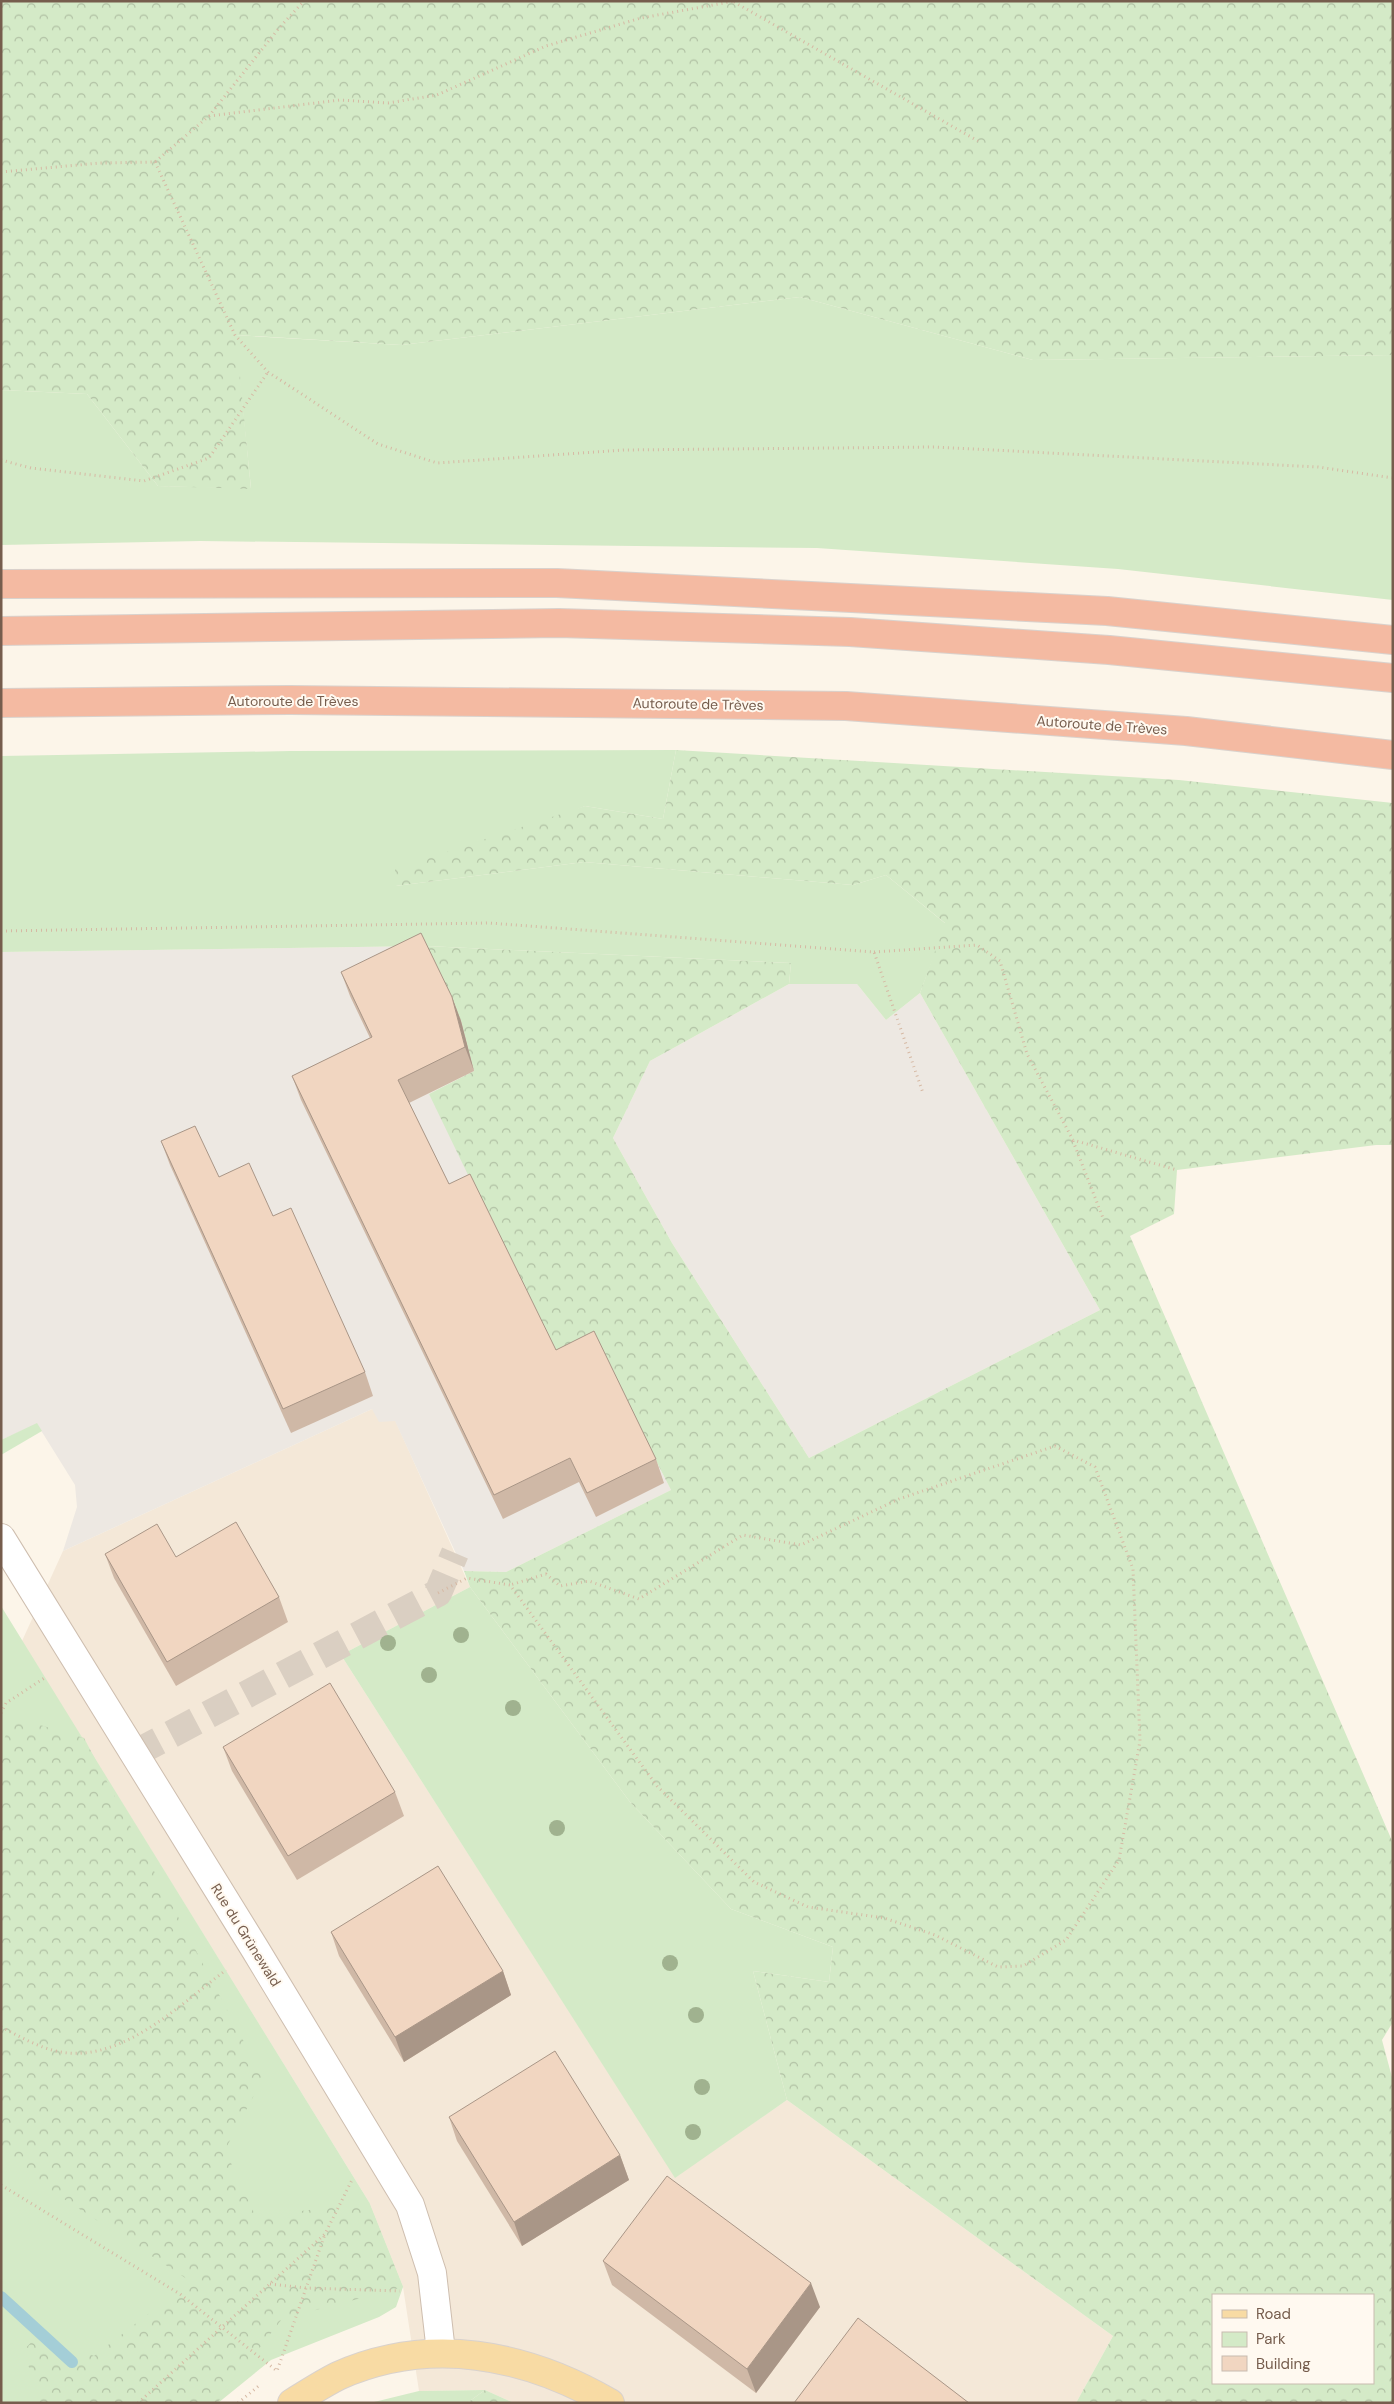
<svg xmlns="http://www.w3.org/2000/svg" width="1394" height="2404" viewBox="0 0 1394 2404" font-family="'DM Sans',sans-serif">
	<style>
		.residential { fill: #f4e8d8 }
		.industrial { fill: #ede8e2 }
		.green { fill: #d4eac7 }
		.forest { fill: url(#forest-crowns); fill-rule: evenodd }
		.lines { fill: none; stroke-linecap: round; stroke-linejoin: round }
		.stream { stroke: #a4ced7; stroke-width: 12 }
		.minor-tunnel { stroke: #dacfc2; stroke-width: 28; stroke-dasharray: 28 14; stroke-linecap: butt }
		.minor-casing { stroke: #cebeaf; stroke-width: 30 }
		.major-casing { stroke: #d9d2cd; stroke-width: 30 }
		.highway-casing { stroke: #d9d2cd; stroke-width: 30 }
		.path { stroke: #d6b9a4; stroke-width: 3; stroke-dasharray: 1 4; stroke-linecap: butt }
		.minor { stroke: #fff; stroke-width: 28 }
		.major { stroke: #f8dba4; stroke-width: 28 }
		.highway { stroke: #f4baa2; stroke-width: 28 }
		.tree { fill: #a0b28f }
		.wall { fill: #cfb8a6 }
		.shaded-wall { fill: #a99687 }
		.building { fill: #f1d6c1; stroke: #a99687 }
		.labels { text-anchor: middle; stroke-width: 4; stroke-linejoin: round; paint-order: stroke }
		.street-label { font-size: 14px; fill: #765d4d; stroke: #fff9f0 }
	</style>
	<defs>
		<pattern id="forest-crowns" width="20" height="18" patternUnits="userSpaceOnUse" patternTransform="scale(1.25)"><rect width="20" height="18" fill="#d4eac7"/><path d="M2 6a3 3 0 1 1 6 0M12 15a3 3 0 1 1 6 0" fill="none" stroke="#b1c1a4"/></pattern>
	</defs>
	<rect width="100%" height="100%" fill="#fcf5e9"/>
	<!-- residential -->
	<polygon class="residential" points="372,1409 395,1420 470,1587 341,1655 675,2177 787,2100 1113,2336 1076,2403 514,2403 485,2390 419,2391 403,2287 369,2202 22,1641 63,1551"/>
	<!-- industrial -->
	<g class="industrial">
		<polygon points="426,946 461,1021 474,1071 429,1094 602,1355 671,1490 506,1572 464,1571 395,1421 379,1422 372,1409 63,1551 77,1507 75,1485 37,1424 1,1440 1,952"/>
		<polygon points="789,984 857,984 886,1020 920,993 1100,1310 809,1458 672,1243 613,1138 650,1061"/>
	</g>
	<!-- green -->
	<g class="green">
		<polygon points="800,297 1033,360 1393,355 1393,600 1118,569 817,548 200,541 1,545 1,390 87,394 158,486 251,488 235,335 401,345"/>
		<polygon points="676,750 663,819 585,806 395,886 584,862 853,885 886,875 946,924 920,993 886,1020 857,984 789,984 791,963 426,946 1,952 1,756 291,751"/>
		<polygon points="37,1423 42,1431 1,1455 1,1440"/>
		<polygon points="470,1587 630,1802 731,1909 833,1947 829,1982 753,1971 787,2100 675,2178 341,1655"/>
		<polygon points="1,1606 369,2202 403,2287 396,2307 379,2317 271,2360 218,2403 1,2403"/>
		<polygon points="485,2390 467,2403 370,2403 419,2391"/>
	</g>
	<!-- forest -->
	<g class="forest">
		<polygon points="1,1 1393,1 1393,355 1033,360 800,297 401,345 236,335 251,489 158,486 87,394 1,390"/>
		<path d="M676 750 1179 780 1393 803V1145H1376L1177 1170 1174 1214 1130 1236 1393 1843V2022L1382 2040 1393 2081V2403H1076L1113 2336 787 2100 753 1971 829 1982 833 1947 731 1909 630 1802 470 1587 464 1571 506 1572 671 1490 602 1355 564 1374 429 1094 474 1071 461 1021 426 946 791 963 789 984 650 1061 613 1138 672 1243 809 1458 1100 1310 920 993 945 923 886 875 853 885 584 862 395 886V869L585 806 663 819ZM1213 2295H1373V2383H1213Z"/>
		<polygon points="13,1717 84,1738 263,2078 225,2150 256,2217 369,2202 403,2287 282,2319 217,2403 34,2403 42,2396 22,2352 40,2333 94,2356 190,2281 1,2158 1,1747"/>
		<polygon points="485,2390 514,2403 467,2403"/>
	</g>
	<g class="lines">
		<!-- stream -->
		<polyline class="stream" points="1,2297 72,2362"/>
		<!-- minor-tunnel -->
		<polyline class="minor-tunnel" points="134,1754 438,1593 455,1553"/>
		<!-- minor casing -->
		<g class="minor-casing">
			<polyline id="minor" points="1,1538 255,1949 410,2205 432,2273 441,2352"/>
		</g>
		<!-- major casing -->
		<g class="major-casing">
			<path id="major" d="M292 2403C307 2394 322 2384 338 2376 430 2335 526 2354 610 2403"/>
		</g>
		<!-- highway casing -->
		<g class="highway-casing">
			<g id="highway">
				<polyline points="1,584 557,583 1107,611 1393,640"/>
				<polyline points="1,631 559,623 850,632 1109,650 1393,678"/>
				<polyline points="1,703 290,700 846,706 1186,731 1393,755"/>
			</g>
		</g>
		<!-- path -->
		<g class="path">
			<polyline points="734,2 978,141"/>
			<polyline points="209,116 340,100 388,103 437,95 546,46 641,18 735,1"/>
			<polyline points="155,162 235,335 268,372 378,444 437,463 624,450 935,447 1318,467 1393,478"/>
			<polyline points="1,172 100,163 155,162 209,116 279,28 304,1"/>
			<polyline points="1,460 31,468 144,481 209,458 268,372"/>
			<polyline points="1,931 489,923 874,952 923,1093"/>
			<polyline points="874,952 977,945 1000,961 1027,1054 1073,1140 1177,1170"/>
			<polyline points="1073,1141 1103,1218"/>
			<polyline points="438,1593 467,1578 510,1585 657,1786 754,1882 808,1907 884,1918 935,1935 998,1967 1023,1966 1066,1940 1119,1860 1140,1741 1133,1569 1095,1467 1055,1446 899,1499 801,1545 743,1535 639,1599 589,1581 560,1586 546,1574 510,1585"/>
			<polyline points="1,1713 6,1703 46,1677"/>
			<path d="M1 2027C23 2038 44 2051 68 2053 127 2058 182 2003 226 1970"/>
			<polyline points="1,2185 180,2294 277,2371 325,2234"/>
			<polyline points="270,2284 306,2288 400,2291"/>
			<polyline points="138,2403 325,2234 352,2180"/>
			<polyline points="238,2403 261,2384"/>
		</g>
		<!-- minor -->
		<use href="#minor" class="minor"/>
		<!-- major -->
		<use href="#major" class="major"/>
		<!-- highway -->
		<use href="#highway" class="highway"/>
	</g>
	<!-- trees -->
	<g class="tree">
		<circle cx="461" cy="1635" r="8"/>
		<circle cx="388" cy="1643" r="8"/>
		<circle cx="429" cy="1675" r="8"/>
		<circle cx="513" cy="1708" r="8"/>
		<circle cx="557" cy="1828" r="8"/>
		<circle cx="670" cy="1963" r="8"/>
		<circle cx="696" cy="2015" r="8"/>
		<circle cx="702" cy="2087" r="8"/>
		<circle cx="693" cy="2132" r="8"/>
	</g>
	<!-- wall -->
	<g class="wall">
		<polygon points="341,972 452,997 461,1021 474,1071 409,1103 449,1184 556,1350 656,1459 664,1483 596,1517 579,1482 503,1519 301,1100 292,1076 370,1038 350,996"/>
		<polygon points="161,1141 219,1177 273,1216 365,1372 373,1396 291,1433 170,1165"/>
		<polygon points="105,1554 176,1557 279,1597 288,1622 176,1686 114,1578"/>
		<polygon points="223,1747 395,1792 404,1816 297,1880 232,1771"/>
		<polygon points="331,1932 503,1971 511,1995 404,2062 339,1956"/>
		<polygon points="449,2117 620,2155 629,2180 522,2246 457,2141"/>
		<polygon points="603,2261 820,2307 756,2393 612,2285"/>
	</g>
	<!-- shaded-wall -->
	<g class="shaded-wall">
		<polygon points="452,997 461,1021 474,1071 465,1047"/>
		<polygon points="503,1971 511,1995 404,2062 395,2037"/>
		<polygon points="620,2155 629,2180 522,2246 514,2222"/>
		<polygon points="811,2283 820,2307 756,2393 747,2369"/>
	</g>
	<!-- building -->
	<g class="building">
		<polygon points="421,933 452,997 465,1047 398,1080 449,1184 470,1174 556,1350 594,1331 656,1459 587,1493 570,1458 494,1495 292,1076 372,1037 341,972"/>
		<polygon points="195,1126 219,1177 249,1163 273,1216 291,1208 365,1372 283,1409 161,1141"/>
		<polygon points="236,1522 279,1597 167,1662 105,1554 157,1524 176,1557"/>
		<polygon points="330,1683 395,1792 288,1856 223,1747"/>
		<polygon points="438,1866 503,1971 395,2037 331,1932"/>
		<polygon points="555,2051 620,2155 514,2222 449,2117"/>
		<polygon points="667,2176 811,2283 747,2369 603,2261"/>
		<polygon points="858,2318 969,2403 794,2403"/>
	</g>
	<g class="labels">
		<!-- street labels -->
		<g class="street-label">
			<text x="293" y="706">Autoroute de Trèves</text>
			<text transform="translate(698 704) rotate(1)" y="5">Autoroute de Trèves</text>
			<text transform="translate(1102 725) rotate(4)" y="5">Autoroute de Trèves</text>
			<text transform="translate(246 1935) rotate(58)" y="5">Rue du Grünewald</text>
		</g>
	</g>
	<!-- border -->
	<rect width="1394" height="2404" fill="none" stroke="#765d4d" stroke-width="5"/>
	<!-- legend -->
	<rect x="1212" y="2294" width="162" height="90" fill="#fff9f0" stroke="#c8bbaf"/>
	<rect x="1222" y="2310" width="25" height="8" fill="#f8dba4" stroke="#c8bbaf"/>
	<text x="1256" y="2319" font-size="15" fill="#765d4d">Road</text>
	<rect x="1222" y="2332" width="25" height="15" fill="#d4eac7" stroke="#c8bbaf"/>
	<text x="1256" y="2344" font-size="15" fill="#765d4d">Park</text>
	<rect x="1222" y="2356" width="25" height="15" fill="#f1d6c1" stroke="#c8bbaf"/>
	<text x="1256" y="2369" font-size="15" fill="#765d4d">Building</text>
</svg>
